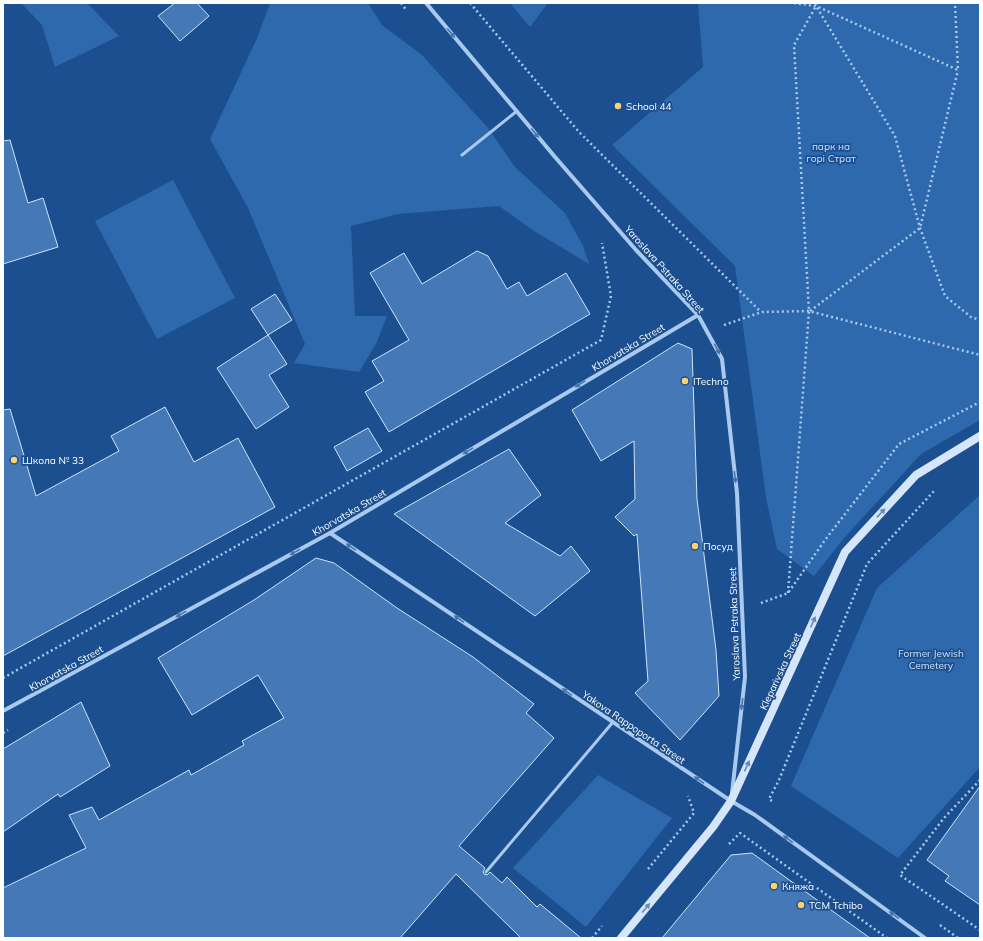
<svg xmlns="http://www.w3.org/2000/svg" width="983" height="941" viewBox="0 0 983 941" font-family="Mulish,sans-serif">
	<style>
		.green { fill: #2e69ad }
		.building { fill: #4478b7; stroke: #cfe3fa }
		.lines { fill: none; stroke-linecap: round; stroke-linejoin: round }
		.path { stroke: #a9c9ee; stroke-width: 2.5; stroke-dasharray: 2 3; stroke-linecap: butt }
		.lane { stroke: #a9c9ee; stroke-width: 3 }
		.street { stroke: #a9c9ee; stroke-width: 4 }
		.secondary { stroke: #d6e6fa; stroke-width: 8 }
		.oneway { fill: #4674ac }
		.oneway2 { fill: #668bba }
		.poi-dot { fill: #ffd166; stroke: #1b4f8f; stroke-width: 1.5 }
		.labels { text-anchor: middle; stroke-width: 3.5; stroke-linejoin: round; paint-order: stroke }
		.poi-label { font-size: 10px; fill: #fff; stroke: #1b4f8f; text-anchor: start }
		.park-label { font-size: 10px; fill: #cfe3fa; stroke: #1b4f8f }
		.street-label { font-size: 10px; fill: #fff; stroke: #1b4f8f }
	</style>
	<rect width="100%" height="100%" fill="#1b4f8f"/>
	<!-- green -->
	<g class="green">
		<polygon points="21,3 87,3 119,36 55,67 42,25"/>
		<polygon points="270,3 368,3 382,25 422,55 488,128 515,167 565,213 583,246 589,264 534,231 499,206 398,214 351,226 355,316 387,316 377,342 359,372 294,363 305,344 248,208 210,139 258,36"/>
		<polygon points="510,3 548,3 530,27"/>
		<polygon points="698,3 980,3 980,420 921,454 845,537 814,576 777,549 766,498 735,266 612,145 703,67"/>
		<polygon points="173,180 235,298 157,339 95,221"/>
		<polygon points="980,495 980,767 898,858 791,786 877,588"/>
		<polygon points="598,775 672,818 586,927 513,868"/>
	</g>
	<!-- building -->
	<g class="building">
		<polygon points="175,3 197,3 209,16 180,41 158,16"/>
		<polygon points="10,140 28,203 43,198 58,247 3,264 3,141"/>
		<polygon points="477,251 488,256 507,289 519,282 527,296 566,273 590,314 389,432 365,392 384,381 372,361 409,340 370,273 404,253 422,284"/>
		<polygon points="275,294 292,320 268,335 251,309"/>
		<polygon points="268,335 287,364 269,375 289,407 256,429 217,368"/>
		<polygon points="678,343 692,349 697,499 716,650 719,696 680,740 635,693 648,681 637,534 634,536 615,517 635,499 634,441 601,461 572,410"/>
		<polygon points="165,407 194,462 238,438 275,507 3,656 3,410 10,409 36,496 119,451 111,436"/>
		<polygon points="368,428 382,451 347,471 334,447"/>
		<polygon points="509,449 541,495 505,523 560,556 571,546 590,571 535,616 394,514"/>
		<polygon points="316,558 334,563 397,608 473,657 534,704 526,713 554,738 459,846 485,868 483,872 484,874 487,875 490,872 502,883 507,877 537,907 540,904 581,938 521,938 456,874 400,938 3,938 3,888 86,848 69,815 92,807 99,820 189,770 191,775 244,745 242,741 284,718 258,675 192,715 158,658 254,600"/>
		<polygon points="81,702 110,766 60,797 58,794 3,832 3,749"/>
		<polygon points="980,786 980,905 945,881 949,876 927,860"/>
		<polygon points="752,853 824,905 870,938 662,938 731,855"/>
	</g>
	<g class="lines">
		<!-- path -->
		<g class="path">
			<polyline points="401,3 407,11"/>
			<polyline points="470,3 579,132 761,312"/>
			<polyline points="794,3 816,6 958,70 955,3"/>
			<polyline points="816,3 816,6 895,136 920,228 945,296 971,317 980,320"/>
			<polyline points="810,311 920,228 958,70"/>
			<polyline points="724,325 762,312 809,311 980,355"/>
			<polyline points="788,593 809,311 794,45 816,6"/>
			<polyline points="761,603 788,593 825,540 899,444 980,402"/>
			<polyline points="3,678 601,340 611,296 602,243"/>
			<polyline points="3,733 8,730"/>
			<polyline points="980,780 944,818 900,875 980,930"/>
			<polyline points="772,801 769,799 779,780 867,564 934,491"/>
			<polyline points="729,844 740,833 887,938"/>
			<polyline points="648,869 694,813 688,796"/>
			<polyline points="940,925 958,938"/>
			<polyline points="592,938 602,926"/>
		</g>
		<!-- lane -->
		<g class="lane">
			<polyline points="462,155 517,111"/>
			<polyline points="486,872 613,722"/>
		</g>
		<!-- street -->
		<g class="street">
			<polyline points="426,3 555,157 636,250 698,315 722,359 737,493 745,677 732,793"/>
			<polyline points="330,533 731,801 755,815 925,938"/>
			<polyline points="3,711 330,533 698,315"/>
		</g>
		<!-- secondary -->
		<polyline class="secondary" points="621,938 713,827 731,801 845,552 916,475 980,436"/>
	</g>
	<!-- one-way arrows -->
	<defs><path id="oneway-solid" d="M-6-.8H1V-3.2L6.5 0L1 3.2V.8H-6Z"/></defs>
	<g class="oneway">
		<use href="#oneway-solid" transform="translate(451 33) rotate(50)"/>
		<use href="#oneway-solid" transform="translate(535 133) rotate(50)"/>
		<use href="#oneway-solid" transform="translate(717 349) rotate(63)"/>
		<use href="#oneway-solid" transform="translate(580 384) rotate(149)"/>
		<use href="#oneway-solid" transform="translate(468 451) rotate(149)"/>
		<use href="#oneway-solid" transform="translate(735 477) rotate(83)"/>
		<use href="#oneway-solid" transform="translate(351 547) rotate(-146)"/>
		<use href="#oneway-solid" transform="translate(295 552) rotate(151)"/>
		<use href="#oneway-solid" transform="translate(181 614) rotate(151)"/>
		<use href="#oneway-solid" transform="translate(459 619) rotate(-146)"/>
		<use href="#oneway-solid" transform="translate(567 692) rotate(-146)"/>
		<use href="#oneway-solid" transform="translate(742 704) rotate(97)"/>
		<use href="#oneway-solid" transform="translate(699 780) rotate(-146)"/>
		<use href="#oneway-solid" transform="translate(788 839) rotate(-144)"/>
		<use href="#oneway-solid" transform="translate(894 915) rotate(-144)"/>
	</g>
	<g class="oneway2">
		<use href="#oneway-solid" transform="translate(881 513) rotate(-47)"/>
		<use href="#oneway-solid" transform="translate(813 622) rotate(-66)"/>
		<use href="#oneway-solid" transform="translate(747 766) rotate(-65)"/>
		<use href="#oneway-solid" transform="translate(646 908) rotate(-50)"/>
	</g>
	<!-- markers -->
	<g class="poi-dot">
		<circle cx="618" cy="106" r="4"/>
		<circle cx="685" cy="381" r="4"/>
		<circle cx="14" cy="460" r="4"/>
		<circle cx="695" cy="546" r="4"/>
		<circle cx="774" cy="886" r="4"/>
		<circle cx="801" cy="905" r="4"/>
	</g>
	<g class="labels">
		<!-- poi labels -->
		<g class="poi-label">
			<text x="626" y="110">School 44</text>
			<text x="693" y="385">ITechno</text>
			<text x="22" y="464">Школа № 33</text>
			<text x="703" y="550">Посуд</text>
			<text x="782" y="890">Княжа</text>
			<text x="809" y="909">TCM Tchibo</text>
		</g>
		<!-- park labels -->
		<g class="park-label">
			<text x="831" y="150">парк на<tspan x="831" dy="12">горі Страт</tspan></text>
			<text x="931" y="657">Former Jewish<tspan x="931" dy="12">Cemetery</tspan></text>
		</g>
		<!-- street labels -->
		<g class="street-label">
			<text transform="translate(665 269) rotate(48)" y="4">Yaroslava Pstraka Street</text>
			<text transform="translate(628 347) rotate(-31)" y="4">Khorvatska Street</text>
			<text transform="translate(349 512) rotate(-30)" y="4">Khorvatska Street</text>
			<text transform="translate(734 624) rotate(-92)" y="4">Yaroslava Pstraka Street</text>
			<text transform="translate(66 668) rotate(-29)" y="4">Khorvatska Street</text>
			<text transform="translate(780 671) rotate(-65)" y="4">Kleparivska Street</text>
			<text transform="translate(634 727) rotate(34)" y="4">Yakova Rappoporta Street</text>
		</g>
	</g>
	<!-- border -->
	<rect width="983" height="941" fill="none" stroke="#ffffff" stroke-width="8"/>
</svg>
